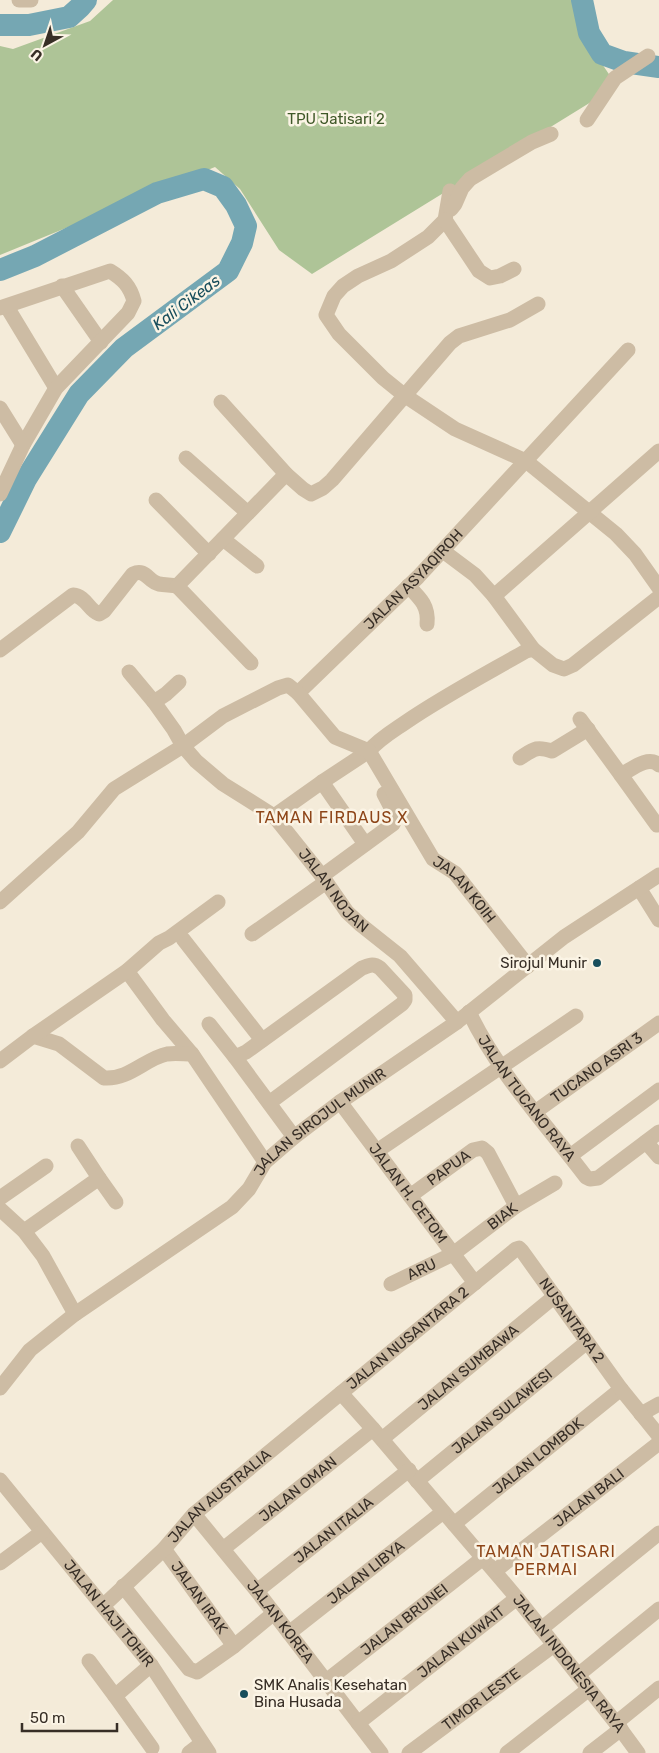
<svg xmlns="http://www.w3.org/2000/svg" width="659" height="1753" viewBox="0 0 659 1753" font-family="Rubik,sans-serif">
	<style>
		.green { fill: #aec497 }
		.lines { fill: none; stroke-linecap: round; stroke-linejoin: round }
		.river { stroke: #75a7b3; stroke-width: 22 }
		.minor { stroke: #cdbca4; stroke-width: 15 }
		.poi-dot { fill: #184e5c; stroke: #fbf4e5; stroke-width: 2 }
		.labels { text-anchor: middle; stroke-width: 5; stroke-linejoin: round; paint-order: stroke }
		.park-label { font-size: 15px; fill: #3f5828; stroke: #fbf4e5 }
		.street-label { font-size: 15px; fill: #372e26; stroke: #fbf4e5 }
		.poi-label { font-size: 15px; fill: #372e26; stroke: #fbf4e5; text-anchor: end }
		.water-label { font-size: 16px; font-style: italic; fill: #184e5c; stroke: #fbf4e5 }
		.neighbourhood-label { font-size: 16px; letter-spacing: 1px; fill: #8d4518; stroke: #fbf4e5 }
	</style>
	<rect width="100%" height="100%" fill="#f4ebd9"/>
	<!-- green -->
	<polygon class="green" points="113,0 575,0 579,30 617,86 312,274 279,250 240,189 215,167 0,255 0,46 13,49 90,21"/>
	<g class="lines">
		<!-- river -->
		<g class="river">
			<polyline points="582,0 589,33 602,54 624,62 659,67"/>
			<polyline points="0,25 29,25 69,17 80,7 86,0"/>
			<polyline points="0,270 35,256 157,193 204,179 223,187 236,205 246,226 242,243 228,271 124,348 79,394 26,479 0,532"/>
		</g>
		<!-- minor -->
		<g class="minor">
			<polyline points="19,0 31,0"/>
			<polyline points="587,120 615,78 648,56"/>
			<polyline points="450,191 445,220 428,237 391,261 358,276 343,286 334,296 326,315 339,334 383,378 404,395 455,429 526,461 616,534 635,554 659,588"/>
			<polyline points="451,209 455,204 462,188 470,179 532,142 551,134"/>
			<polyline points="445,220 479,271 490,278 500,276 514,269"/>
			<polyline points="62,286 101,342"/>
			<polyline points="7,307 56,388"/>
			<path d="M0 308 110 271C123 279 130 286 134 301L128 313 56 388 23 445 0 494"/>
			<polyline points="221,402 286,474"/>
			<polyline points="0,408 23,445"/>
			<polyline points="186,458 248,513"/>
			<polyline points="156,500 209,554"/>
			<polyline points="223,539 257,566"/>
			<polyline points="443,551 475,575 494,596 533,649"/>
			<path d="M408 586C420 598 429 606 427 624"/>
			<polyline points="494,596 659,451"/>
			<path d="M0 650 73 595C86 596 88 610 99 614L104 611 133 574C146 568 148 582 159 584 165 585 171 585 177 586"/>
			<polyline points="251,663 177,586 286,474 303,489 311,494 323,488 332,480 450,343 459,336 510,320 538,304"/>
			<polyline points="129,672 154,702"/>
			<path id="s1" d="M179 682 166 694 154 702 174 730 183 746 196 761 223 784 274 816 322 876 347 912 361 925 400 956 457 1022"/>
			<path id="s2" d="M298 693 418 577 628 350"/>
			<path d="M580 719 621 775C632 769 648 755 659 765"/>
			<path d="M520 758C534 749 536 746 552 751L588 729"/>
			<polyline points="621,775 657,825"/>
			<polyline points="322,782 365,844"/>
			<path d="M274 816 322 782 369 751C379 739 393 731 406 722 444 696 486 674 526 651L533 649 553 665 564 669 573 665 659 597"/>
			<polyline points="322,876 393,824 396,817 384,794"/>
			<polyline points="639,888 659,920"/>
			<path id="s3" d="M0 902 78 832 114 789 183 746 223 716 278 688 288 685 298 693 335 737 369 751 433 859 455 873 528 966"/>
			<polyline points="252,934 326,882"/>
			<polyline points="183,939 262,1040"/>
			<polyline points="127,971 163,1020 192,1054"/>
			<path id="s4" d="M469 1012C498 1073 546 1124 586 1177L590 1179 598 1178 659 1132"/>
			<polyline points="209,1024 235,1057"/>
			<path d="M33 1036 59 1044 104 1078C129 1080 146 1058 167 1054 175 1053 184 1054 192 1054L265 1162"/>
			<polyline points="0,1061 33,1036 127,971 159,943 169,938 218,902"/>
			<path id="s5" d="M340 1102 475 1283"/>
			<path d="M269 1103 402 1004 405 1000V995L380 968C373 963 370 965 362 968L246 1052 235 1057 294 1137"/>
			<path id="s6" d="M535 1112 659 1023"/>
			<polyline points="646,1142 659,1157"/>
			<polyline points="78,1146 99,1178"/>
			<polyline points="377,1151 576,1016"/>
			<polyline points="570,1156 659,1090"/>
			<path id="s7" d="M410 1196 473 1150 482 1148 488 1153 516 1206"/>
			<polyline points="0,1198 46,1166"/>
			<polyline points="0,1209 24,1231 43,1256 75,1314"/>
			<polyline points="24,1231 99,1178 116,1202"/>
			<path id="s8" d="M391 1284 453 1254 516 1206 555 1183"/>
			<path id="s9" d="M0 1388 30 1350 75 1314 232 1207 249 1189 265 1162 294 1137 340 1102 457 1022 564 937 659 875"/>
			<path id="s10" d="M341 1393 373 1429 517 1598 616 1723 638 1753"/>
			<polyline points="641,1414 659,1404"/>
			<path id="s11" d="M382 1439 555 1296"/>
			<path id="s12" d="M0 1480 151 1665 209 1753"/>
			<path id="s13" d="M417 1481 587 1342"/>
			<path id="s14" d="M194 1514 257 1591 381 1753"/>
			<path id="s15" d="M454 1524 621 1389"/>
			<path id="s16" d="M164 1549 234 1646"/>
			<path id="s17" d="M223 1549 373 1429"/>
			<polyline points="0,1563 42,1532"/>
			<path id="s18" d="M495 1571 659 1443"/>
			<polyline points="123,1586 189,1669 197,1672 234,1646 274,1613"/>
			<path id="s19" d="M257 1591 409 1470"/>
			<path id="s20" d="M104 1605 164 1549 194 1514 516 1249 519 1248 522 1251 621 1389 659 1436"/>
			<polyline points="541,1629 659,1533"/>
			<path id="s21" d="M289 1633 443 1512"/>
			<polyline points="89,1661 115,1696"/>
			<polyline points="151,1665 115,1696 152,1748"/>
			<polyline points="578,1675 659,1609"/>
			<path id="s22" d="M325 1682 483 1558"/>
			<path id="s23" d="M358 1723 517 1598"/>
			<polyline points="616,1723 659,1688"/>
			<polyline points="189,1753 202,1743"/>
			<path id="s24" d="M409 1753 554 1645"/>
			<polyline points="507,1753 589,1689"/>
			<polyline points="590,1753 621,1729"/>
		</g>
	</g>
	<!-- markers -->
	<g class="poi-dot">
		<circle cx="597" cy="963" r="5"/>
		<circle cx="244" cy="1694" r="5"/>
	</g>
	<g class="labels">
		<!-- park labels -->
		<g class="park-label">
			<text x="336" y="124">TPU Jatisari 2</text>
		</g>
		<!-- street labels -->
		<g class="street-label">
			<text dy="5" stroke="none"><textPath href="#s2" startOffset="162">JALAN ASYAQIROH</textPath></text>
			<text dy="5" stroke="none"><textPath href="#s1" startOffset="296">JALAN NOJAN</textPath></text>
			<text dy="5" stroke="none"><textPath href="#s3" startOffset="641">JALAN KOIH</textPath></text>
			<text dy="5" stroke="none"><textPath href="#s6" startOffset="76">TUCANO ASRI 3</textPath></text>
			<text dy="5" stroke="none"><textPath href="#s4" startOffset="104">JALAN TUCANO RAYA</textPath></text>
			<text dy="5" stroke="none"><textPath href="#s9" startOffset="420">JALAN SIROJUL MUNIR</textPath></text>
			<text dy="5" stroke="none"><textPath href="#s7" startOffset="48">PAPUA</textPath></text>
			<text dy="5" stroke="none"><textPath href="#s5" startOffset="114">JALAN H. CETOM</textPath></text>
			<text dy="5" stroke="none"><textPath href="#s8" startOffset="131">BIAK</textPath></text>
			<text dy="5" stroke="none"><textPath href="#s8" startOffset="34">ARU</textPath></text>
			<text dy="5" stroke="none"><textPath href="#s20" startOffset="638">NUSANTARA 2</textPath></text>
			<text dy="5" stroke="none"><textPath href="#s20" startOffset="405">JALAN NUSANTARA 2</textPath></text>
			<text dy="5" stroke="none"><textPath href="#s11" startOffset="112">JALAN SUMBAWA</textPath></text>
			<text dy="5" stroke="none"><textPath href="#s13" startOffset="110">JALAN SULAWESI</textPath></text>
			<text dy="5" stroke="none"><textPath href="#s15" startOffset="108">JALAN LOMBOK</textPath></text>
			<text dy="5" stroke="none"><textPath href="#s17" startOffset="96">JALAN OMAN</textPath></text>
			<text dy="5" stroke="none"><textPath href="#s20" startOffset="159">JALAN AUSTRALIA</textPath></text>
			<text dy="5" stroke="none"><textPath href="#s18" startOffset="119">JALAN BALI</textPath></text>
			<text dy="5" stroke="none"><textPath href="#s19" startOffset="98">JALAN ITALIA</textPath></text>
			<text dy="5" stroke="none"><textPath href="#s21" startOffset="98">JALAN LIBYA</textPath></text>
			<text dy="5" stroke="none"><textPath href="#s16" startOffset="60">JALAN IRAK</textPath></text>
			<text dy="5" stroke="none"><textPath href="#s12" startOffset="172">JALAN HAJI TOHIR</textPath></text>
			<text dy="5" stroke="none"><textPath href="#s22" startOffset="101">JALAN BRUNEI</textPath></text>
			<text dy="5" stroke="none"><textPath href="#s14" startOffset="138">JALAN KOREA</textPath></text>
			<text dy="5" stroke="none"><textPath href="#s23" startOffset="131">JALAN KUWAIT</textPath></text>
			<text dy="5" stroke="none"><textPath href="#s10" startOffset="354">JALAN INDONESIA RAYA</textPath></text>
			<text dy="5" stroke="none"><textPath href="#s24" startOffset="90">TIMOR LESTE</textPath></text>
		</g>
		<!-- poi labels -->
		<g class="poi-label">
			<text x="587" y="968">Sirojul Munir</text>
			<text x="254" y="1690" text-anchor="start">SMK Analis Kesehatan<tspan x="254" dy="17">Bina Husada</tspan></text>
		</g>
		<!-- water labels -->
		<g class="water-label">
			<text transform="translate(186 302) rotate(-37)" y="6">Kali Cikeas</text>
		</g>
		<!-- neighbourhood labels -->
		<g class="neighbourhood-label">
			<text x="332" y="823">TAMAN FIRDAUS X</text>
			<text x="546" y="1557">TAMAN JATISARI<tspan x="546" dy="18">PERMAI</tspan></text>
		</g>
	</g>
	<!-- north arrow -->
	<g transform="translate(45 45) rotate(220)" stroke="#fbf4e5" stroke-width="4" paint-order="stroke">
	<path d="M0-4L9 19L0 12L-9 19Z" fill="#372e26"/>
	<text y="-8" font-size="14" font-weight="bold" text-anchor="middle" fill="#372e26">U</text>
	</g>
	<!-- scale -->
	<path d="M22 1723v8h95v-8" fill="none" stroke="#372e26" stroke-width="2.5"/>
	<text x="30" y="1723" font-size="15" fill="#372e26" stroke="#fbf4e5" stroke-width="4" paint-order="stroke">50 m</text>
</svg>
